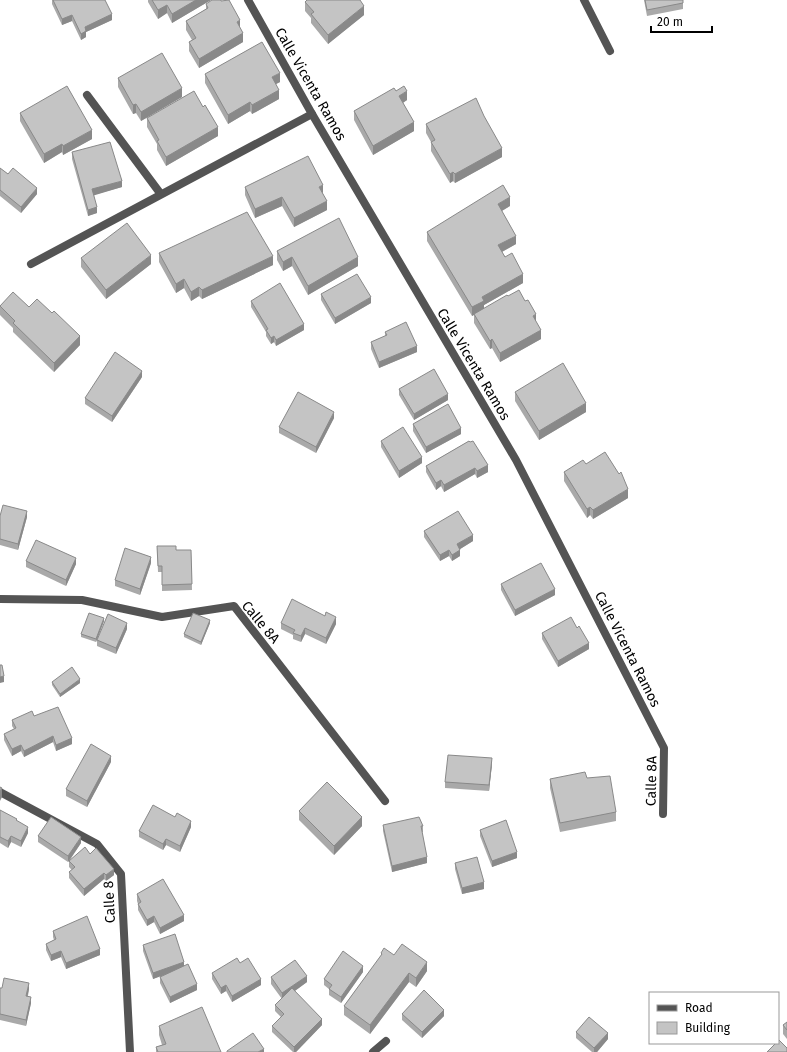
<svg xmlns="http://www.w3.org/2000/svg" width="787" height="1052" viewBox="0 0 787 1052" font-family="'Fira Sans',sans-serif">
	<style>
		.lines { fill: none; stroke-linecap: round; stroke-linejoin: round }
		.street { stroke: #545454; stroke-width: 8 }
		.wall { fill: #a9a9a9 }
		.shaded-wall { fill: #898989 }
		.building { fill: #c4c4c4; stroke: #898989 }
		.labels { text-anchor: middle; stroke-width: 3; stroke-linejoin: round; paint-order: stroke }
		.street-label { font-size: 14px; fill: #000; stroke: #fff }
	</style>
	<rect width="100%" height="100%" fill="#fff"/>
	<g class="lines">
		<!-- street -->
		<g class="street">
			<polyline points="248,0 312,114 516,460 664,748 663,814"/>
			<polyline points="584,0 610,51"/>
			<polyline points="87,95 160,193"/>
			<polyline points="31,264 312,114"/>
			<polyline points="0,599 82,600 162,617 234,606 385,801"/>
			<polyline points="0,792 97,844 121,874 130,1052"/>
			<polyline points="373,1052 386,1041"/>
		</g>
	</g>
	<!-- wall -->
	<g class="wall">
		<polygon points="52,0 105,0 112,20 86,32 86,37 81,40 72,21 62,25 52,4"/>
		<polygon points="148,0 211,0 172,23 167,13 158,19 148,2"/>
		<polygon points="644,0 683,0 683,9 647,16"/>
		<polygon points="305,2 364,15 328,44 311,23 311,18 305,11"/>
		<polygon points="206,4 240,28 243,42 199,68 189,51 189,42 192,40 186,30 186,21 206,9"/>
		<polygon points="205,74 280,82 276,84 279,99 252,114 250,111 228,124 205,83"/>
		<polygon points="118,78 182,97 141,121 136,113 133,114 118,87"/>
		<polygon points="396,91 407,100 403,103 414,131 373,155 354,120 354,111"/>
		<polygon points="20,113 92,139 63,155 62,152 44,163 20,121"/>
		<polygon points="147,118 218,136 166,166 157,150 157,144 147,127"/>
		<polygon points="426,124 502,157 455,183 453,181 450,183 431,151 431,142 426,133"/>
		<polygon points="72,152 122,187 93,195 97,213 88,216 72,159"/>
		<polygon points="0,168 8,174 37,194 21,213 0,196"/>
		<polygon points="245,187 323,194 327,210 294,227 282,206 255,218 245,195"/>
		<polygon points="510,206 502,211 516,244 502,252 523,283 484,305 484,309 508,296 536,322 541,339 500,362 492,348 490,349 474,323 474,315 472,316 427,241 427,232"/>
		<polygon points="277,251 358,266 308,295 292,266 283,271 277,260"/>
		<polygon points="159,253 273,265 202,299 199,296 191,301 184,288 176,293 159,262"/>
		<polygon points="81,258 151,264 106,299 81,267"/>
		<polygon points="321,294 371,303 335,324 321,300"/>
		<polygon points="251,301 304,330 276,346 274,342 271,344 266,336 266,332 251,307"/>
		<polygon points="0,306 29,307 80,345 54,372 13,332 13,328 0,315 0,316"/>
		<polygon points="385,332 417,352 379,368 371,349 371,342 385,336"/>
		<polygon points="142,377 112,422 85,404 85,398"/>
		<polygon points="399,389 448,400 414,420 399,395"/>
		<polygon points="515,392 586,412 539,440 515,401"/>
		<polygon points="334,418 316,453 279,433 279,427"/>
		<polygon points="413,424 461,434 426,453 413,431"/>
		<polygon points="381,441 422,463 399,478 381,447"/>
		<polygon points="469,441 488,472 477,478 475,474 444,492 441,486 436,490 426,472 426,466"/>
		<polygon points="586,464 628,498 593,519 590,515 587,518 564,481 564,472"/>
		<polygon points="0,516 27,517 18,550 0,545"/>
		<polygon points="424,531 473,541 460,549 460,556 452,561 449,556 440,561 424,537"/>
		<polygon points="157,546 176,550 191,550 192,590 162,591 162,572 158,572"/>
		<polygon points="26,561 76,564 66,586 26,567"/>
		<polygon points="151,563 140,595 115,586 115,580"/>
		<polygon points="501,584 555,595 515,616 501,590"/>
		<polygon points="104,621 96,642 81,637 81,634"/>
		<polygon points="210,623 201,645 184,637 184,634"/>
		<polygon points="281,623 336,624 326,644 305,634 301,642 293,639 293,635 281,629"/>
		<polygon points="577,628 589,649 558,667 542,639 542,633"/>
		<polygon points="127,629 116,654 97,646 97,640"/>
		<polygon points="52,682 80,683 60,697 52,685"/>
		<polygon points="34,716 72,744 56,751 53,742 24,757 21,751 12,756 4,740 4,734 14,729 12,726 12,720"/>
		<polygon points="111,762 87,807 66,796 66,789"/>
		<polygon points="492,764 489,791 445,788 445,782"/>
		<polygon points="550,779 616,812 616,821 560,832 550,788"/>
		<polygon points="0,810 17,821 28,833 21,847 11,842 8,848 0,843"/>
		<polygon points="299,811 362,826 334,855 299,820"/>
		<polygon points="383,825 423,826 423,832 422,832 427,863 392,872 383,831"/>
		<polygon points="191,827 180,852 166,845 163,850 139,837 139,831"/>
		<polygon points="480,830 517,858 492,867 480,836"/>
		<polygon points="38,836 81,843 70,860 90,854 114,875 106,881 104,879 84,896 69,878 69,872 72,870 69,867 69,861 68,862 38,842"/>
		<polygon points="455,863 484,889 462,894 455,869"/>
		<polygon points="137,894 184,921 160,934 154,922 147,926 138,910 138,904 137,901"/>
		<polygon points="53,931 100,955 66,969 61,957 51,961 46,950 46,944 54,940 53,937"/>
		<polygon points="143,945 184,965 197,990 170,1003 160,983 160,976 153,979 143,951"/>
		<polygon points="381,953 394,955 427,971 416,987 409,982 370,1034 344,1015 344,1006 381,956"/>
		<polygon points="240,963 261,985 232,1002 226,991 221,994 212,979 212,973"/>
		<polygon points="363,972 341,1003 329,995 329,989 324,985 324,979"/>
		<polygon points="271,977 307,982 295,991 322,1025 296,1052 293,1052 272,1032 272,1026 281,1017 275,1011 275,1005 282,999 271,984"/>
		<polygon points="0,988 29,989 28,996 31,1003 26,1026 0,1020"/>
		<polygon points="402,1014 444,1016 422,1038 402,1020"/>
		<polygon points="787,1022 787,1039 783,1034 783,1025"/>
		<polygon points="159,1026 221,1052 156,1052 156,1047 162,1045 159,1035"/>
		<polygon points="576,1032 608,1039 597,1052 592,1052 576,1038"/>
	</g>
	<!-- shaded-wall -->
	<g class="shaded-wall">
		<polygon points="196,0 211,0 172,23 172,14"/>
		<polygon points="167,5 167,13 158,19 158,10"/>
		<polygon points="364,6 364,15 328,44 328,35"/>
		<polygon points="112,14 112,20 86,32 86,37 81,40 81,34 85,27"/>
		<polygon points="72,15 72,21 62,25 62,19"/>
		<polygon points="240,20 240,29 237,22"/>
		<polygon points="243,33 243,42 199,68 199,59"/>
		<polygon points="280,73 280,82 272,86 272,77"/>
		<polygon points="182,88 182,97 141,121 141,112"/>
		<polygon points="279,90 279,99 252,114 252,105"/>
		<polygon points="407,91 407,100 399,105 399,96"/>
		<polygon points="250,102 250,111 228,124 228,115"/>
		<polygon points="136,104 136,113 133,114 133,105"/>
		<polygon points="414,122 414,131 373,155 373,146"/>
		<polygon points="218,127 218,136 166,166 166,157"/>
		<polygon points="92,130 92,139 63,155 63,146"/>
		<polygon points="62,144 62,152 44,163 44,154"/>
		<polygon points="502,148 502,157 455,183 455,174"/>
		<polygon points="453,172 453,181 450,183 450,174"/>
		<polygon points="122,181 122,187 92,196 92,189"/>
		<polygon points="323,185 323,194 319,187"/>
		<polygon points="37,188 37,194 21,213 21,207"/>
		<polygon points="282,197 282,206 255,218 255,209"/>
		<polygon points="510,197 510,206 498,213 498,204"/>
		<polygon points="327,201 327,210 294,227 294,218"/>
		<polygon points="97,207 97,213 88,216 88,210"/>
		<polygon points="516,236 516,244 498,254 498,245"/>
		<polygon points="151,255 151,264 106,299 106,290"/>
		<polygon points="273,256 273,265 202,299 202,290"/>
		<polygon points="292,257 292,266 283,271 283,262"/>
		<polygon points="358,257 358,266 308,295 308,286"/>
		<polygon points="523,274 523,283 484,305 484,309 472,316 472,307 482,297"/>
		<polygon points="184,279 184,288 176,293 176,284"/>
		<polygon points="199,287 199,296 191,301 191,292"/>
		<polygon points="371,297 371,303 335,324 335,318"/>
		<polygon points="536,314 536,323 533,316"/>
		<polygon points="304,324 304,330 276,346 276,340"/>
		<polygon points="541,330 541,339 500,362 500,353"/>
		<polygon points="80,336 80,345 54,372 54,363"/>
		<polygon points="274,336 274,342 271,344 271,338"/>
		<polygon points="492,339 492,348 490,349 490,341"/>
		<polygon points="417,346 417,352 379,368 379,362"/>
		<polygon points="142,371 142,377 112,422 112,416"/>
		<polygon points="448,394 448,400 414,420 414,414"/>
		<polygon points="586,403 586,412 539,440 539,431"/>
		<polygon points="334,412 334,418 316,453 316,447"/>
		<polygon points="461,428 461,434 426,453 426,447"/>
		<polygon points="422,457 422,463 399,478 399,471"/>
		<polygon points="488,465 488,472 477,478 477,471"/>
		<polygon points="475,468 475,474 444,492 444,485"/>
		<polygon points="441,480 441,486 436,490 436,483"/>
		<polygon points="628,489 628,498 593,519 593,510"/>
		<polygon points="590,507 590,515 587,518 587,509"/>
		<polygon points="27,511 27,517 18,550 18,544"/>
		<polygon points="473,535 473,541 457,551 457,544"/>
		<polygon points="449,550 449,556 440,561 440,555"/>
		<polygon points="460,550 460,556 452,561 452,555"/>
		<polygon points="151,557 151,563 140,595 140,589"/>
		<polygon points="76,558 76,564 66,586 66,580"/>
		<polygon points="555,589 555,595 515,616 515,610"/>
		<polygon points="336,617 336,624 326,644 326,638"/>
		<polygon points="104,618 104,621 96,642 96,639"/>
		<polygon points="210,620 210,623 201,645 201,642"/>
		<polygon points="127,623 127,629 116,654 116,648"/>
		<polygon points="305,628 305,634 301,642 301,636"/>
		<polygon points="589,643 589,649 558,667 558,661"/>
		<polygon points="4,676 4,682 0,683 0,677"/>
		<polygon points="80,679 80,683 60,697 60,694"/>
		<polygon points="53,736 53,742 24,757 24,751"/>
		<polygon points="72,738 72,744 56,751 56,745"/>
		<polygon points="21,745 21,751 12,756 12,749"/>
		<polygon points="111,756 111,762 87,807 87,801"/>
		<polygon points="492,758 492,764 489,791 489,785"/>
		<polygon points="2,788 2,797 0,801 0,792"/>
		<polygon points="362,817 362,826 334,855 334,846"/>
		<polygon points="191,821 191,827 180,852 180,846"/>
		<polygon points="28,827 28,833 21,847 21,841"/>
		<polygon points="11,836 11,842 8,848 8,841"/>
		<polygon points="81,837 81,843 68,862 68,856"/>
		<polygon points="166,839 166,845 163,850 163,844"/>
		<polygon points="517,852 517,858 492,867 492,861"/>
		<polygon points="427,857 427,863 392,872 392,866"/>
		<polygon points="114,869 114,875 106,881 106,875"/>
		<polygon points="104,873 104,879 84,896 84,889"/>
		<polygon points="484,882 484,889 462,894 462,888"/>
		<polygon points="184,915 184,921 160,934 160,928"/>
		<polygon points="154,916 154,922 147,926 147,920"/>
		<polygon points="100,949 100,955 66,969 66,963"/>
		<polygon points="61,951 61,957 51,961 51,955"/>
		<polygon points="184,962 184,968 153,979 153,973"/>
		<polygon points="427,962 427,971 416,987 416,978"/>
		<polygon points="363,966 363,972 341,1003 341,997"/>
		<polygon points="409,973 409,982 370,1034 370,1025"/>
		<polygon points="307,976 307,982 282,1000 282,993"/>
		<polygon points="261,979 261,985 232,1002 232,996"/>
		<polygon points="29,983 29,989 26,1002 26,996"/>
		<polygon points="197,984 197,990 170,1003 170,997"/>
		<polygon points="226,985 226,991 221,994 221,988"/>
		<polygon points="31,997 31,1003 26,1026 26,1020"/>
		<polygon points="444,1010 444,1016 422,1038 422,1032"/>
		<polygon points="322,1019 322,1025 296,1052 294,1052 294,1047"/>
		<polygon points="608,1033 608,1039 597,1052 594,1052 594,1048"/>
		<polygon points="264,1049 264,1052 258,1052"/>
	</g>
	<!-- building -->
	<g class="building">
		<polygon points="53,0 105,0 112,14 85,27 86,31 81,34 72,15 62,19"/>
		<polygon points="152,0 196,0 172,14 167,5 158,10"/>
		<polygon points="212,0 221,0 221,1 229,0 240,20 237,22 243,33 199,59 189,42 196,38 186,21 208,8 206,4"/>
		<polygon points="307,0 360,0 364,6 328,35 311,14 314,12 305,2"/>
		<polygon points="645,0 683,0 683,3 647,10"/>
		<polygon points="262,42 280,73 272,77 279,90 252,105 250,102 228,115 205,74"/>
		<polygon points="162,53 182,88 141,112 136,104 133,105 118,78"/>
		<polygon points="67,86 92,130 63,146 62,144 44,154 20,113"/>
		<polygon points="404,86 407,91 399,96 414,122 373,146 354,111 394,88 396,91"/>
		<polygon points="194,91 203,107 205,105 218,127 166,157 157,141 159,140 147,118"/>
		<polygon points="476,98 484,116 502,148 455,174 453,172 450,174 431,142 435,140 426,124"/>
		<polygon points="110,142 122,181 92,189 97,207 88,210 72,152"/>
		<polygon points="308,156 323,185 319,187 327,201 294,218 282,197 255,209 245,187"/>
		<polygon points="0,168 8,174 13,168 37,188 21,207 0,190"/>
		<polygon points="503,185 510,197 498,204 516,236 498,245 505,257 512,253 523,274 482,297 484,301 472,307 427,232"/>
		<polygon points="247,212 273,256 202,290 199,287 191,292 184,279 176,284 159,253"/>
		<polygon points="339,218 358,257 308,286 292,257 283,262 277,251"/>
		<polygon points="127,223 151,255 106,290 81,258"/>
		<polygon points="357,274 371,297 335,318 321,294"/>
		<polygon points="280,283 304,324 276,340 274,336 271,338 266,330 268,329 251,301"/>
		<polygon points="519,290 525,301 528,300 536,314 533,316 541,330 500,353 492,339 490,341 474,314 507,295 508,296"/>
		<polygon points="13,292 29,307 37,299 52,313 54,311 80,336 54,363 13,323 15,321 0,306"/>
		<polygon points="406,322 417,346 379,362 371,342 387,335 385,332"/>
		<polygon points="115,352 142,371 112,416 85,398"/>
		<polygon points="563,363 586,403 539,431 515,392"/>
		<polygon points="434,369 448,394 414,414 399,389"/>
		<polygon points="298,392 334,412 316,447 279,427"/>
		<polygon points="448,404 461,428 426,447 413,424"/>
		<polygon points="403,427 422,457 399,471 381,441"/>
		<polygon points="469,441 470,442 473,441 488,465 477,471 475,468 444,485 441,480 436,483 426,466"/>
		<polygon points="605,452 619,474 621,472 628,489 593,510 590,507 587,509 564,472 583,460 586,464"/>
		<polygon points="3,505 27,511 18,544 0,539 0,516"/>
		<polygon points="458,511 473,535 457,544 460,550 452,555 449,550 440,555 424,531"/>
		<polygon points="36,540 76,558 66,580 26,561"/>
		<polygon points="157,546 176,546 176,550 191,550 192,584 162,585 162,566 158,566"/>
		<polygon points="125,548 151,557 140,589 115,580"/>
		<polygon points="541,563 555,589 515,610 501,584"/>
		<polygon points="292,599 325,616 326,612 336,617 326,638 305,628 301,636 293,633 295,630 281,623"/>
		<polygon points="89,613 104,618 96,639 81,634"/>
		<polygon points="193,613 210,620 201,642 184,634"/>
		<polygon points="108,614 127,623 116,648 97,640"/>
		<polygon points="571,617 577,628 579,626 589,643 558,661 542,633"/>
		<polygon points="0,665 2,665 4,676 0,677"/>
		<polygon points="72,667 80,679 60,694 52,682"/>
		<polygon points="58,707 72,738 56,745 53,736 24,751 21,745 12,749 4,734 16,728 12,720 32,711 34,716"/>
		<polygon points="91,744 111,756 87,801 66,789"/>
		<polygon points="448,755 492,758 489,785 445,782"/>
		<polygon points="585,772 587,778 610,776 616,812 560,823 550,779"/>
		<polygon points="327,782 362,817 334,846 299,811"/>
		<polygon points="0,787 2,788 0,792"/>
		<polygon points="153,805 175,817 177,813 191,821 180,846 166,839 163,844 139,831"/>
		<polygon points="0,810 17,819 16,820 28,827 21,841 11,836 8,841 0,837"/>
		<polygon points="51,817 81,837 68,856 38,836"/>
		<polygon points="419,817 423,826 421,826 427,857 392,866 383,825"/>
		<polygon points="506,820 517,852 492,861 480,830"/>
		<polygon points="85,847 90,854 96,848 114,869 106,875 104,873 84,889 69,872 75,867 69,861"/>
		<polygon points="477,857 484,882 462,888 455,863"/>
		<polygon points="163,879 184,915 160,928 154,916 147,920 138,904 141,902 137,894"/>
		<polygon points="87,916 100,949 66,963 61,951 51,955 46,944 56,939 53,931"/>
		<polygon points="175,934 184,962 153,973 143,945"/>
		<polygon points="402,944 427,962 416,978 409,973 370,1025 344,1006 382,954 381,953 384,948 394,955"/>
		<polygon points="343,951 363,966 341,997 329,989 332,985 324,979"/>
		<polygon points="237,958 240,963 248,958 261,979 232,996 226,985 221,988 212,973"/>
		<polygon points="295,960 307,976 282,993 271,977"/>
		<polygon points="188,964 197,984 170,997 160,977"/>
		<polygon points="4,978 29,983 26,996 31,997 26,1020 0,1014 0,988 2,988"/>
		<polygon points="292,988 322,1019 294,1047 272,1026 284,1014 275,1005"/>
		<polygon points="424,990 444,1010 422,1032 402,1014"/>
		<polygon points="202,1007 221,1052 158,1052 156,1047 166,1044 159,1026"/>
		<polygon points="589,1017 608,1033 594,1048 576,1032"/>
		<polygon points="787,1022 787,1030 783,1025"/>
		<polygon points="253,1033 264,1049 258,1052 227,1052 227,1051"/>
		<polygon points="779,1040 787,1048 787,1052 767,1052 776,1043 778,1043 778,1041"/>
	</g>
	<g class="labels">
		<!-- street labels -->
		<g class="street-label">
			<text transform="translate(311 84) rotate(60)" y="5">Calle Vicenta Ramos</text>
			<text transform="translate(474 364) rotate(59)" y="5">Calle Vicenta Ramos</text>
			<text transform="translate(261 622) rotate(50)" y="5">Calle 8A</text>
			<text transform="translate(628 649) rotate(63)" y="5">Calle Vicenta Ramos</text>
			<text transform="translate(651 781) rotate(-89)" y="5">Calle 8A</text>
			<text transform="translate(109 902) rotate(-93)" y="5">Calle 8</text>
		</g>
	</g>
	<!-- legend -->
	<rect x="649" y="992" width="130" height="52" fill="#ffffff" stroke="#999999"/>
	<rect x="657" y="1005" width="20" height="6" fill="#545454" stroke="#999999"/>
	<text x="685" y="1012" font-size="12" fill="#000000">Road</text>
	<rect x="657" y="1022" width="20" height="12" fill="#c4c4c4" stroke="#999999"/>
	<text x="685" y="1032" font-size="12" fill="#000000">Building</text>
	<!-- scale -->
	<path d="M651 26v6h61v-6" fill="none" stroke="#000000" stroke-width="2"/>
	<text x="657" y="26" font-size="12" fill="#000000" stroke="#ffffff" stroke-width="3" paint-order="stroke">20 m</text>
</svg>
